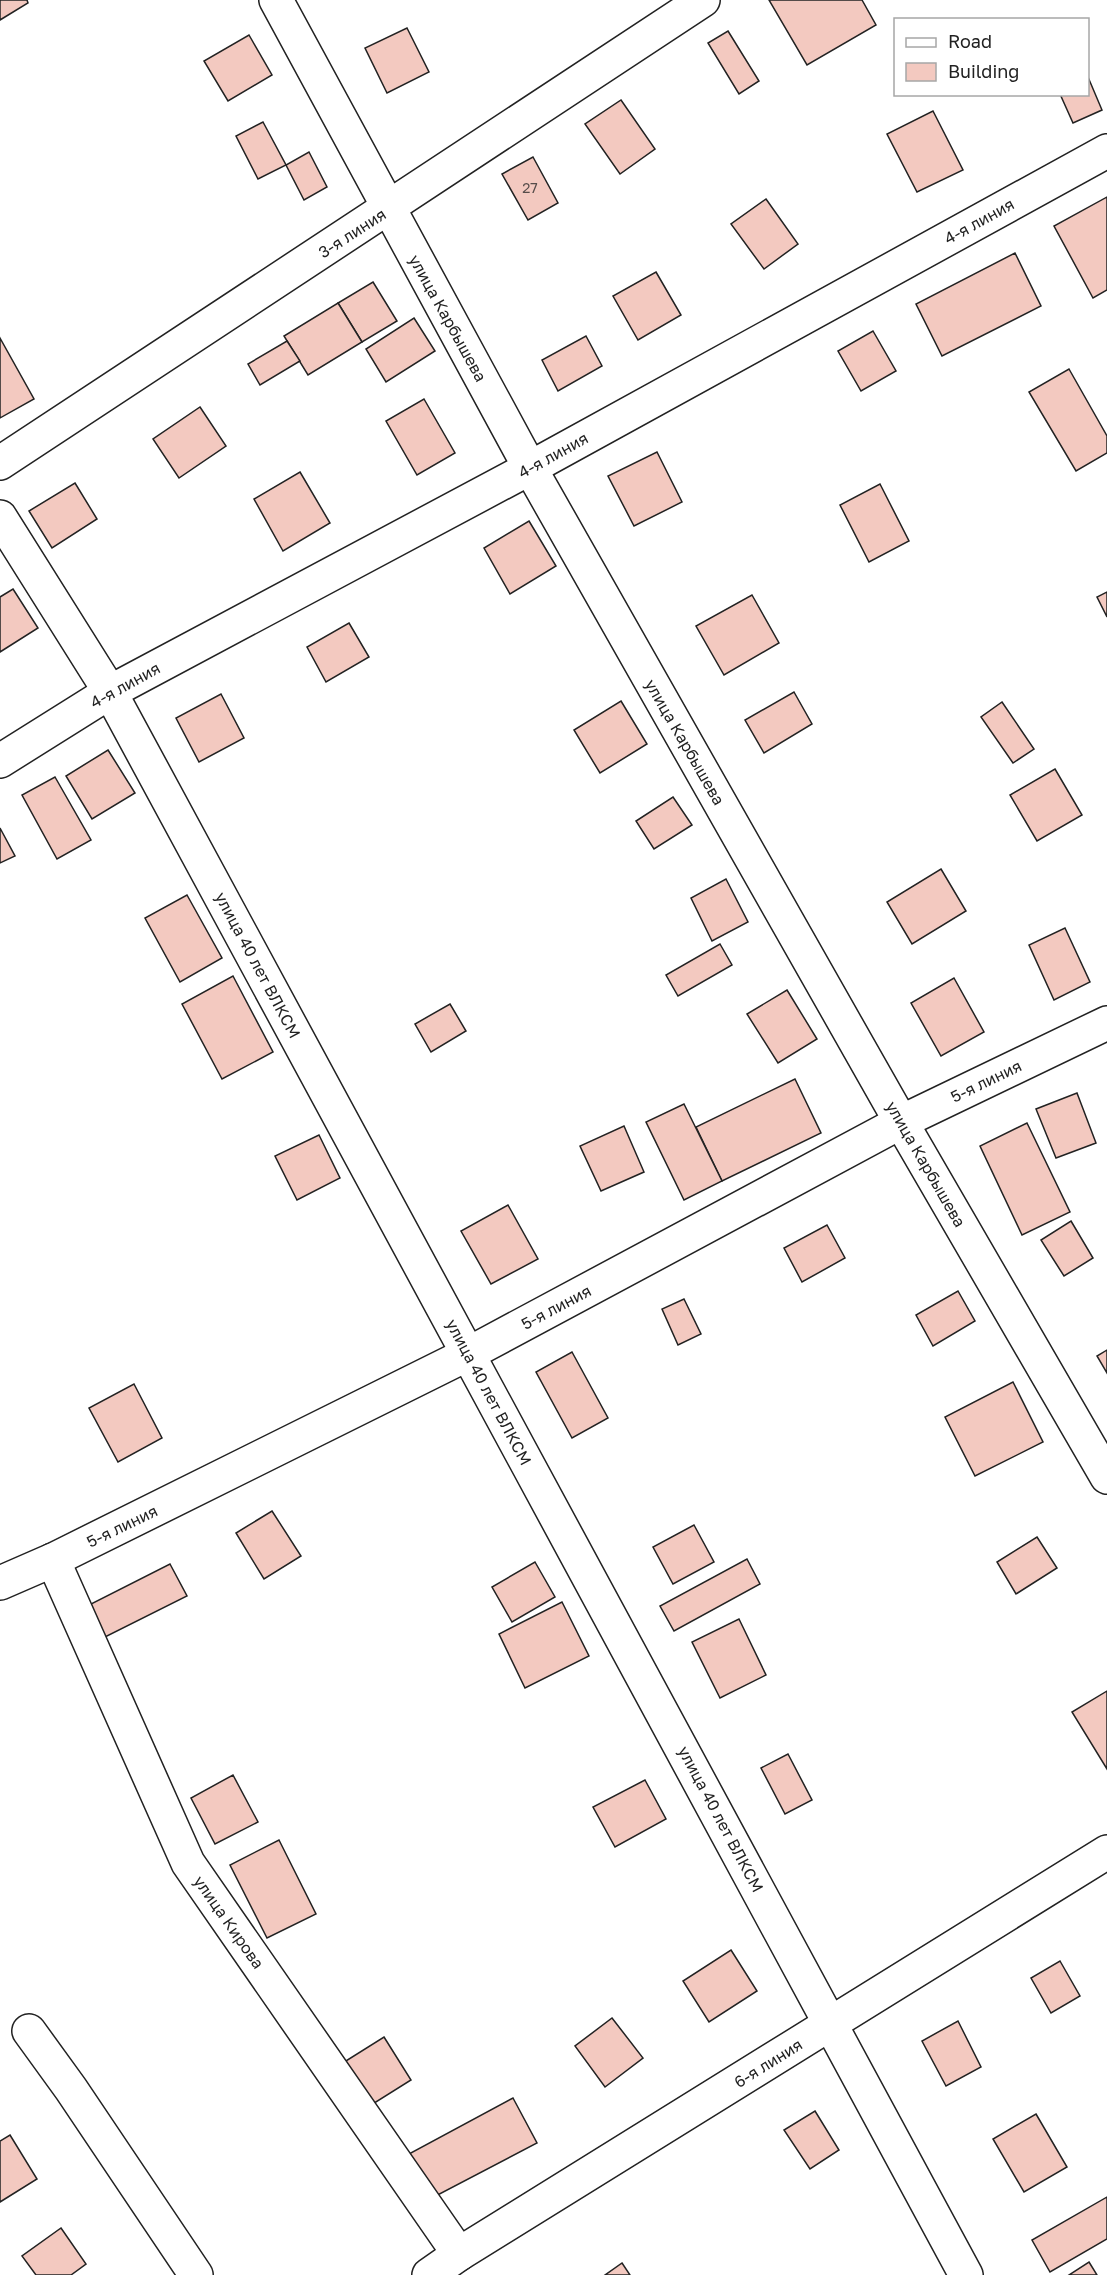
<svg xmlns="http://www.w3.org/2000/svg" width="1107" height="2275" viewBox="0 0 1107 2275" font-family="'Golos Text',sans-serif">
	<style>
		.building { fill: #f3c9c0; stroke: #222; stroke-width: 1.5 }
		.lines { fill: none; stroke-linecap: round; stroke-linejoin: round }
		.minor-casing { stroke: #222; stroke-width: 36 }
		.minor { stroke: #fff; stroke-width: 33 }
		.labels { text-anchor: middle; stroke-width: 4.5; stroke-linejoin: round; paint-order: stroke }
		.number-label { font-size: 14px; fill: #564c4a }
		.street-label { font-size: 16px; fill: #222; stroke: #fff }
	</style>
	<rect width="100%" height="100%" fill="#fff"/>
	<!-- building -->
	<g class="building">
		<polygon points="0,0 27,0 28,3 0,20"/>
		<polygon points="769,0 862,0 876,25 807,65"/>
		<polygon points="407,28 429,72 387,93 365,48"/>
		<polygon points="728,31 759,81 739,94 708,43"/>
		<polygon points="249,35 272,75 228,101 204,61"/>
		<polygon points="1088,77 1102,110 1073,123 1060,94 1088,94"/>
		<polygon points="621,100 655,149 620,174 585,124"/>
		<polygon points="933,111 963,170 917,192 887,134"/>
		<polygon points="263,122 286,165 258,179 236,136"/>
		<polygon points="309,152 327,187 304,200 286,165"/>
		<polygon points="533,157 558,203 528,220 502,174"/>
		<polygon points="1107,197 1107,290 1093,298 1054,226"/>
		<polygon points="766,199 798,244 764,269 731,224"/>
		<polygon points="1015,253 1041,306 942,356 916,304"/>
		<polygon points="656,272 681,315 638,340 613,296"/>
		<polygon points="373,282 397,321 362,342 338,303"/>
		<polygon points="338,303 362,342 308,375 284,336"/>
		<polygon points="414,318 435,351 386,382 366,349"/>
		<polygon points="873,331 896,371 861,391 838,351"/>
		<polygon points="586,336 602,366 558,391 542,360"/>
		<polygon points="0,338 34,399 0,418"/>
		<polygon points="287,341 300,361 260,385 248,364"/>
		<polygon points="1069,369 1107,436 1107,453 1076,471 1029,392"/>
		<polygon points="424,399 455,453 417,475 386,421"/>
		<polygon points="200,407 226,446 179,478 153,439"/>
		<polygon points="657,452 682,502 634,526 608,476"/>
		<polygon points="300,472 330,523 283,551 254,499"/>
		<polygon points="75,483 97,519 52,548 29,511"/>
		<polygon points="880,484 909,541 869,562 840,505"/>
		<polygon points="529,521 556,566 510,594 484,548"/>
		<polygon points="13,589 38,628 0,652 0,597"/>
		<polygon points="1107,592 1107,617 1097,597"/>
		<polygon points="752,595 779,643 724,675 696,626"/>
		<polygon points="349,623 369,657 326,682 307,647"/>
		<polygon points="794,692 812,724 764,753 745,720"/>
		<polygon points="221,694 244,738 199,762 176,718"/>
		<polygon points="621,701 647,744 600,773 574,730"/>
		<polygon points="1002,702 1034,749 1013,763 981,717"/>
		<polygon points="108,750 135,793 92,819 66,776"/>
		<polygon points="1055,769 1082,815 1037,841 1010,795"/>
		<polygon points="55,777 91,840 57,859 22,795"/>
		<polygon points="673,797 692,825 654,849 636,821"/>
		<polygon points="0,828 15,856 0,863"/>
		<polygon points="941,869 966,911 912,944 887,902"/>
		<polygon points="726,879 748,922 712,941 691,898"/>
		<polygon points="187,895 222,958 180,982 145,918"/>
		<polygon points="1065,928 1090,982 1054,1000 1029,945"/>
		<polygon points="720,944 732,965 678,996 666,975"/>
		<polygon points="233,976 273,1052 222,1079 182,1004"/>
		<polygon points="954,978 984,1032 941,1056 911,1003"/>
		<polygon points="787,990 817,1039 778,1063 747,1014"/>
		<polygon points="450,1004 466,1031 431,1052 415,1024"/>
		<polygon points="795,1079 821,1133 722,1181 696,1127"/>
		<polygon points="1077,1093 1096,1143 1056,1158 1036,1109"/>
		<polygon points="684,1104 722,1181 684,1200 646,1122"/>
		<polygon points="1027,1123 1070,1212 1022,1235 980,1146"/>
		<polygon points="624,1126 644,1172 601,1191 580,1146"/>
		<polygon points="319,1135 340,1178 297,1200 275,1156"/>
		<polygon points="508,1205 538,1259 491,1284 461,1231"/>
		<polygon points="1071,1221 1093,1258 1064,1276 1041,1240"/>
		<polygon points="827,1225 845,1258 802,1282 784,1248"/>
		<polygon points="958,1291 975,1321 933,1346 916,1315"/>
		<polygon points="684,1299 701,1334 678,1345 662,1309"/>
		<polygon points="1107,1350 1107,1373 1097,1356"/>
		<polygon points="572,1352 608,1418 572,1438 536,1372"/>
		<polygon points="1013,1382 1043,1442 975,1476 945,1417"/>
		<polygon points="134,1384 162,1438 118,1462 89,1408"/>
		<polygon points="272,1511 301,1556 264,1579 236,1533"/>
		<polygon points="694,1525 714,1562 673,1584 653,1547"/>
		<polygon points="1037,1537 1057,1568 1016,1594 997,1562"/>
		<polygon points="747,1559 760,1584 674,1631 660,1606"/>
		<polygon points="535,1562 555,1597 512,1622 492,1587"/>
		<polygon points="170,1564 187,1596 101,1639 85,1607"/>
		<polygon points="562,1602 589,1656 525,1688 499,1634"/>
		<polygon points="739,1619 766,1675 720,1698 692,1642"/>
		<polygon points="1107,1691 1107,1769 1072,1712"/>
		<polygon points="788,1754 812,1800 785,1814 761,1768"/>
		<polygon points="233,1775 258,1822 215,1844 191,1798"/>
		<polygon points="645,1780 666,1819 615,1847 593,1807"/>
		<polygon points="279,1840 316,1914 267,1938 230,1865"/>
		<polygon points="731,1950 757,1991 709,2022 683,1981"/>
		<polygon points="1060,1961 1080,1996 1051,2013 1031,1978"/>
		<polygon points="612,2018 643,2058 605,2087 575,2046"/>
		<polygon points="958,2021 981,2067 946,2086 922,2041"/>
		<polygon points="384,2037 411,2080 368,2107 341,2064"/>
		<polygon points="513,2098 537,2143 430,2199 407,2155"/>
		<polygon points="815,2111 839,2150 810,2169 784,2130"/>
		<polygon points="1036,2114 1067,2167 1024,2192 993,2139"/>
		<polygon points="10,2135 37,2179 0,2202 0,2141"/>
		<polygon points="1107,2197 1107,2239 1050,2272 1032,2240"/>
		<polygon points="61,2228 86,2264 71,2275 36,2275 22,2256"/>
		<polygon points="1089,2262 1097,2275 1069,2275"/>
		<polygon points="622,2263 630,2275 605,2275"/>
	</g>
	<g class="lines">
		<!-- minor casing -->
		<g class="minor-casing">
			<g id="minor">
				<polyline points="276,0 530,468 901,1122 1107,1477"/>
				<polyline points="0,463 703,0"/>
				<polyline points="0,517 110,692 966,2275"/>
				<polyline points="0,761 110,692 530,468 1107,151"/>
				<polyline points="53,1560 188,1863 459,2254"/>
				<polyline points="0,1583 53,1560 468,1354 901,1122 1107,1023"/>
				<polyline points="29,2031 71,2089 196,2275"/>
				<polyline points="429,2275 459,2254 1107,1852"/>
			</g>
		</g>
		<!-- minor -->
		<use href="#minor" class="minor"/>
	</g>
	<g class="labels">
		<!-- number labels -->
		<g class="number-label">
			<text x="530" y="193">27</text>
		</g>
		<!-- street labels -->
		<g class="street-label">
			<text transform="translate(979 221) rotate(-29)" y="6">4-я линия</text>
			<text transform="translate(352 233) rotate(-33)" y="6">3-я линия</text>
			<text transform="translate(448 318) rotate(61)" y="6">улица Карбышева</text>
			<text transform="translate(553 455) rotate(-29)" y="6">4-я линия</text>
			<text transform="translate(125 685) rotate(-29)" y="6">4-я линия</text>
			<text transform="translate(685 742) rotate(60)" y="6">улица Карбышева</text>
			<text transform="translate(258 965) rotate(62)" y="6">улица 40 лет ВЛКСМ</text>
			<text transform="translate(986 1081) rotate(-26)" y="6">5-я линия</text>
			<text transform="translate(926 1164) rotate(60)" y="6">улица Карбышева</text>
			<text transform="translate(556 1307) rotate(-28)" y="6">5-я линия</text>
			<text transform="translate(489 1392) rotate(62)" y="6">улица 40 лет ВЛКСМ</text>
			<text transform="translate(122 1526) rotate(-26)" y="6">5-я линия</text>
			<text transform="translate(721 1819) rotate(62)" y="6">улица 40 лет ВЛКСМ</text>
			<text transform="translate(229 1922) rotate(55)" y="6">улица Кирова</text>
			<text transform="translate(768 2063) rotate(-32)" y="6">6-я линия</text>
		</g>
	</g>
	<!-- legend -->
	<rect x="894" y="18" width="195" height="78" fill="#ffffff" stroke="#a7a7a7" stroke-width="1.5"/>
	<rect x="906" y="38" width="30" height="9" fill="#ffffff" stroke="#a7a7a7" stroke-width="1.5"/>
	<text x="948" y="48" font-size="18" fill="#222222">Road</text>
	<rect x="906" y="63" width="30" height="18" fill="#f3c9c0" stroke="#a7a7a7" stroke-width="1.5"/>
	<text x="948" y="78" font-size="18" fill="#222222">Building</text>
</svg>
